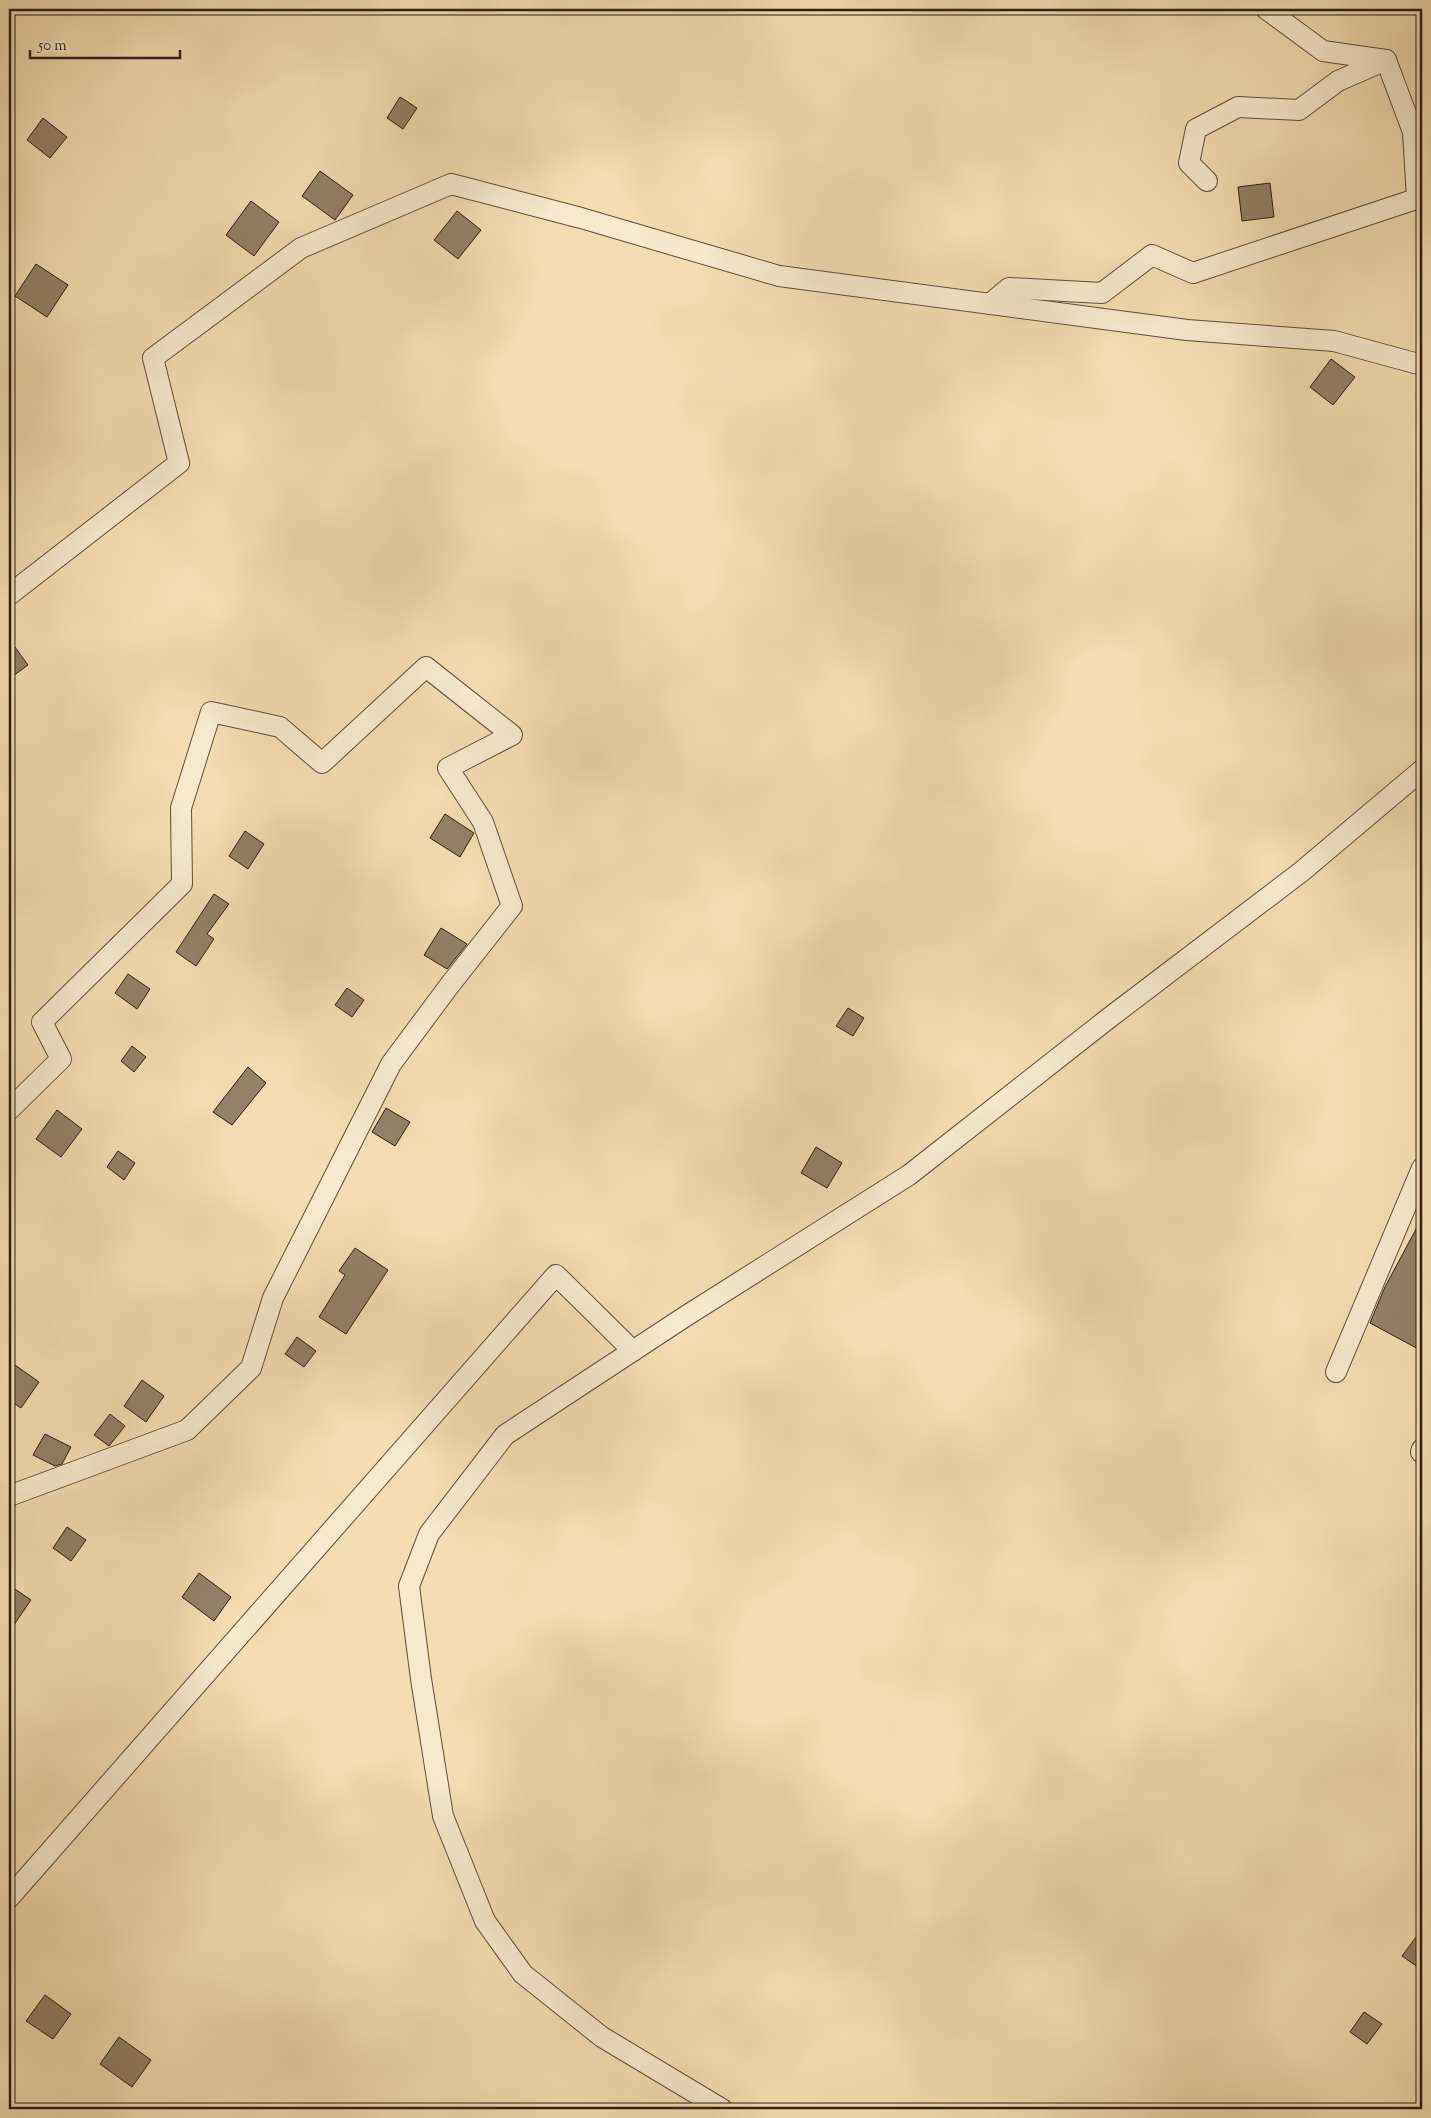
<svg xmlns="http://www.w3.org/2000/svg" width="1431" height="2118" viewBox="0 0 1431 2118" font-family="'Sorts Mill Goudy',serif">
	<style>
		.building { fill: #948167; stroke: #2d1e16 }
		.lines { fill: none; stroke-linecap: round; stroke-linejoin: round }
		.minor-casing { stroke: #5f4e3d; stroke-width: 22 }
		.minor { stroke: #f8e9cd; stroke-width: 20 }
	</style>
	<rect width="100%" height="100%" fill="#f4ddb2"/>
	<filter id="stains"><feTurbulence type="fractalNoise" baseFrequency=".004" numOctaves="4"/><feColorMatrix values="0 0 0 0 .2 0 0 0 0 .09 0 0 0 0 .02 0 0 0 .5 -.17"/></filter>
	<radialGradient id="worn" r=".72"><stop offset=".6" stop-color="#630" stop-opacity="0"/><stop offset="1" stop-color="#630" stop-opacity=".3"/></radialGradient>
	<!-- building -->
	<g class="building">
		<polygon points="400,97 417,108 403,129 387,118"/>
		<polygon points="43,118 67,137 50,158 27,140"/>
		<polygon points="320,171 353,195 335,220 302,196"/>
		<polygon points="1270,183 1274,217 1242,221 1238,187"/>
		<polygon points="251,201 279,222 254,256 226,235"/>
		<polygon points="457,211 481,230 458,259 434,240"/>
		<polygon points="36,264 68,285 47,317 15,296"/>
		<polygon points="1331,359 1355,377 1333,405 1310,387"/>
		<polygon points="9,639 28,665 9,679"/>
		<polygon points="445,814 474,833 460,857 430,838"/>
		<polygon points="245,831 264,844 248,869 229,856"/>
		<polygon points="214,894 229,904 207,934 214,939 196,966 176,952"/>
		<polygon points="441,928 467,944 447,969 424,955"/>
		<polygon points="128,974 150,989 137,1009 115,993"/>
		<polygon points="347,988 364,1000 352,1017 335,1005"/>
		<polygon points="848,1008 864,1018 853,1036 836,1026"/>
		<polygon points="132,1046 146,1057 134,1072 121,1061"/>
		<polygon points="248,1067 266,1083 232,1125 213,1112"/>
		<polygon points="386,1108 410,1122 395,1146 372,1132"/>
		<polygon points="57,1110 82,1129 61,1157 36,1139"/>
		<polygon points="816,1147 842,1163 827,1188 801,1173"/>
		<polygon points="118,1151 135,1163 124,1180 107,1167"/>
		<polygon points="1422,1218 1422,1351 1370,1323 1385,1287"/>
		<polygon points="355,1248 388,1270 346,1334 319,1317 345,1275 339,1271"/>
		<polygon points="297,1337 316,1351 304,1367 285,1354"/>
		<polygon points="15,1365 39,1382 21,1408 9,1400 9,1375"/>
		<polygon points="142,1380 164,1396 146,1422 124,1406"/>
		<polygon points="110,1414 125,1426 109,1446 94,1435"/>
		<polygon points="45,1434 71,1447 62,1464 55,1466 33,1455"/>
		<polygon points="67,1527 86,1540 71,1561 53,1548"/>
		<polygon points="199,1573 231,1597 214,1621 182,1597"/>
		<polygon points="9,1585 31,1600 9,1632"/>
		<polygon points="1422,1929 1422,1970 1402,1956"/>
		<polygon points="45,1995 71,2014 53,2039 26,2021"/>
		<polygon points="1364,2012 1382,2024 1367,2044 1350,2032"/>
		<polygon points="119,2037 151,2060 132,2087 100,2064"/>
	</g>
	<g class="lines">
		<!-- minor casing -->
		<g class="minor-casing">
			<g id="minor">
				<polyline points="1266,9 1323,51 1386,60 1413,132 1417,198"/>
				<polyline points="1207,181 1189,163 1196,129 1238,107 1299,110 1338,81 1386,60"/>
				<polyline points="990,304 1009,288 1102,293 1152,255 1193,273 1422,197"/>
				<polyline points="9,595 179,463 153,358 301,248 451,184 581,218 779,276 1187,330 1334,341 1422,365"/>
				<polyline points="9,1110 61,1059 42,1022 182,884 181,808 211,712 280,727 322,763 426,667 512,735 448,768 483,822 512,906 449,986 391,1064 273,1298 251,1368 187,1430 9,1496"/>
				<polyline points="1336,1372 1422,1168"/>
				<polyline points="1421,1452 1422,1449"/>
				<polyline points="9,1898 556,1275 633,1351"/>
				<polyline points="722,2109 602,2037 523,1974 485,1921 443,1816 421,1679 409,1586 429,1534 505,1435 686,1316 909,1175 1109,1018 1301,872 1422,770"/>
			</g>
		</g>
		<!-- minor -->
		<use href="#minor" class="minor"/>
	</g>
	<!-- margin -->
	<rect width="1431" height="2118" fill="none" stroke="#f4ddb2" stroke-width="30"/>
	<rect x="10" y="10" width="1411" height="2098" fill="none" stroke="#2d1e16" stroke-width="2.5"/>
	<rect x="15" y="15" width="1401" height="2088" fill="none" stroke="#2d1e16"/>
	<!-- scale -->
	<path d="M30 50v8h150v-8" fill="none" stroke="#2d1e16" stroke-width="2.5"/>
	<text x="38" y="50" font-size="15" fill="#2d1e16" stroke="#f8e9cd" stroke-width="4" paint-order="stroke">50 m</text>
	<rect width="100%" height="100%" filter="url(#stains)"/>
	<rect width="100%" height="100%" fill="url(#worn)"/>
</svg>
